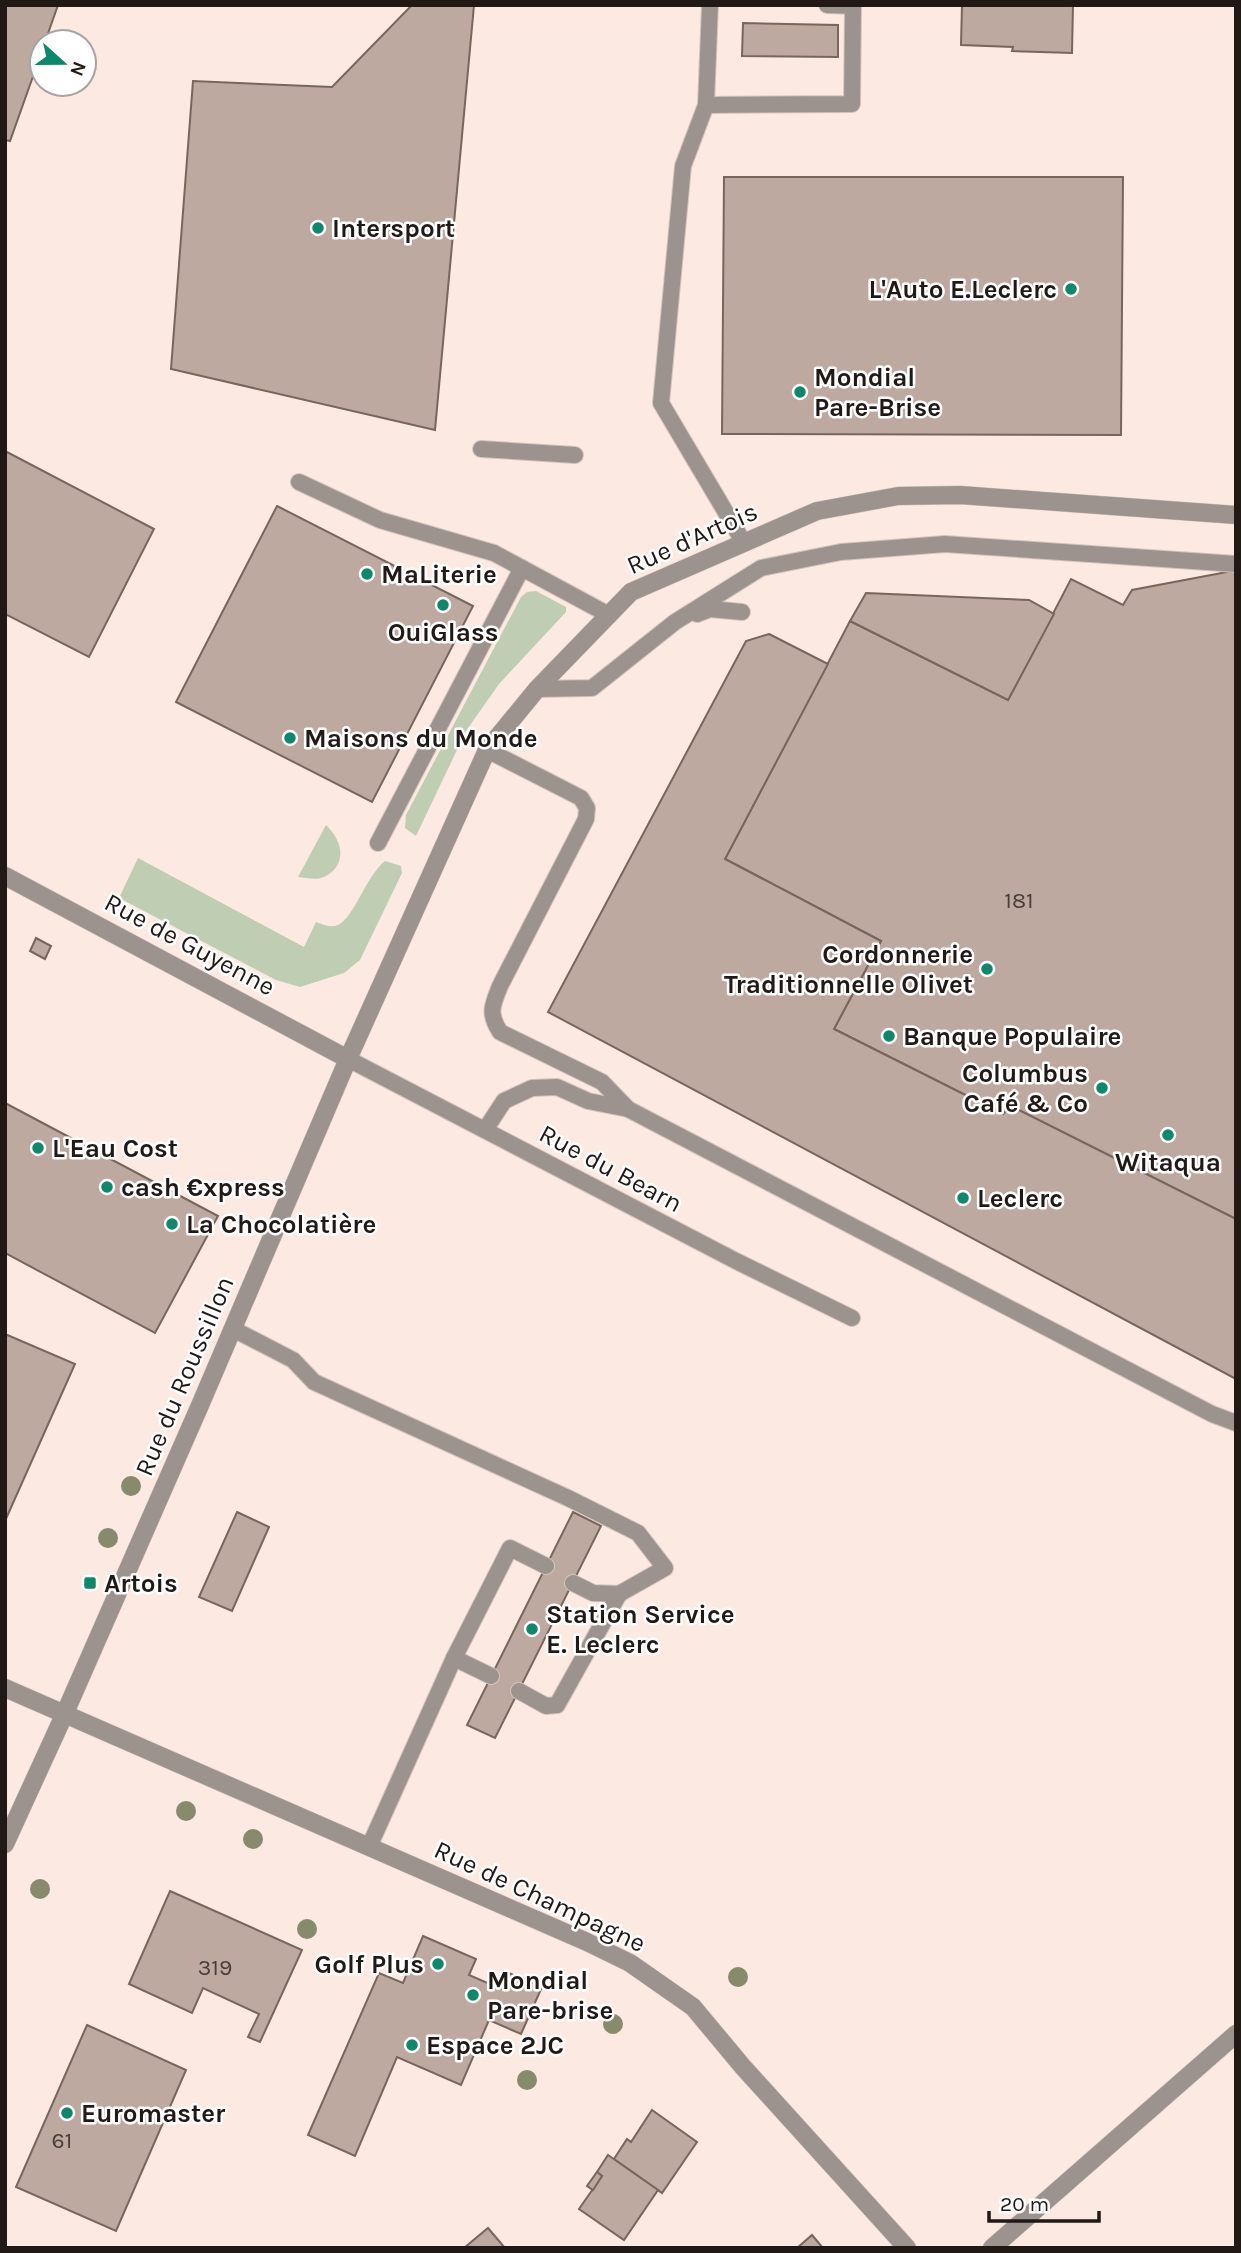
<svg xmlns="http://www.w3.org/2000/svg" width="1241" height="2253" viewBox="0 0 1241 2253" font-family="Karla,sans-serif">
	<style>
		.green { fill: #bfcdb2 }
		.building { fill: #bea9a0; stroke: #78655c; stroke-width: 2 }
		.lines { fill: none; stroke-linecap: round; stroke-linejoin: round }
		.service-casing { stroke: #d5c4bd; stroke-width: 18 }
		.minor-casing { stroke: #d5c4bd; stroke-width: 19 }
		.tertiary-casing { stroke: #d5c4bd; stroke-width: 19 }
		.service { stroke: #9c938f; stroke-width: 16 }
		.minor { stroke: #9c938f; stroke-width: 18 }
		.tertiary { stroke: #9c938f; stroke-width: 18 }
		.tree { fill: #878a6b }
		.poi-dot { fill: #0c886a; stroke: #fff; stroke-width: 2.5 }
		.labels { text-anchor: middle; stroke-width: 5; stroke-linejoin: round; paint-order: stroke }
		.number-label { font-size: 23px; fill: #483d38 }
		.poi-label { font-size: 26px; font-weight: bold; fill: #211916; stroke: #fff; text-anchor: start }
		.street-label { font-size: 26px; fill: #211916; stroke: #fff }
	</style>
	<rect width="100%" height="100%" fill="#fceae2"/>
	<!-- green -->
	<g class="green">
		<polygon points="536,591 566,607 566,612 499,684 466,731 416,836 405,828 406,815 521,597 527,592"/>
		<path d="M326 825C341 839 349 863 326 876 318 881 307 878 298 877Z"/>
		<path d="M138 858 304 947 316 922C324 925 331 928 338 925 354 918 366 876 385 861L401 866 402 873 360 960 344 973 300 987 276 980 119 898Z"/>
	</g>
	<!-- building -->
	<g class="building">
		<polygon points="5,5 58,5 45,42 42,42 42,51 10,141 5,140"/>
		<polygon points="412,5 474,5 435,430 171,369 193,81 332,87"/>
		<polygon points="962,5 1073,5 1072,53 1012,51 1013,47 961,45"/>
		<polygon points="743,23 838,25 838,57 742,56"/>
		<polygon points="724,177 1123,177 1121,435 722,434"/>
		<polygon points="5,451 154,529 89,657 5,614"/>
		<polygon points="277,506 473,606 372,802 176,702"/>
		<polygon points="1232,571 1236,573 1236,1219 1011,1106 1003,1114 834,1029 881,941 725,859 850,621 1008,700 1071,579 1123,605 1132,590"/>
		<polygon points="866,593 1029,600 1054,614 1008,700 850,621"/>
		<polygon points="769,634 828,664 725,859 881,941 834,1029 1003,1114 1011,1106 1236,1219 1236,1379 548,1012 746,641"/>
		<polygon points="36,938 51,946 45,959 30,951"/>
		<polygon points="5,1103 218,1216 155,1333 5,1253"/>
		<polygon points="5,1334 75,1364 5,1521"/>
		<polygon points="237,1512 269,1527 232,1611 199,1597"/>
		<polygon points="573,1512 601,1526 495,1738 467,1725"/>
		<polygon points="170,1891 302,1950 260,2042 248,2037 259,2014 203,1988 192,2013 129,1984"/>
		<polygon points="423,1936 476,1959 469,1975 501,1989 509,1973 542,1987 521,2034 489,2020 461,2085 397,2057 355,2156 308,2135 379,1973 403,1983"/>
		<polygon points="87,2025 186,2070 116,2231 16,2187"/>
		<polygon points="652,2110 697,2142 662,2193 614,2159 627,2139 631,2142"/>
		<polygon points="608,2155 658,2190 624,2240 579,2209 602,2176 597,2172"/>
		<polygon points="597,2172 602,2176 593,2190 587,2186"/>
		<polygon points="488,2228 505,2248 464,2248"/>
		<polygon points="812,2235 823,2248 797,2248"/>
	</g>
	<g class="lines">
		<!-- service casing -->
		<g class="service-casing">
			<g id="service">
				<polyline points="710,5 706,105 683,166 661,403 744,543"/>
				<polyline points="706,105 852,104 853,6 827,5"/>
				<polyline points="481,449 575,455"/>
				<polyline points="299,482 380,520 494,553 609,615"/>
				<polyline points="697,614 710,609 742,612"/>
				<polyline points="537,689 592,688 675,622 761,568 841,552 945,544 1236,564"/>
				<path d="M487 750 581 798 587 808 586 819 500 986C492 1006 488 1013 500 1032L602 1082 628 1109"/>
				<polyline points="378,843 522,568"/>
				<polyline points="348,1059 736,1261 852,1318"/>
				<polyline points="485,1130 504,1101 532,1088 557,1087 588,1101 628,1109 1212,1414 1236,1423"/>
				<polyline points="233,1329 293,1360 314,1382 568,1498 638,1533 665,1568 619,1594 593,1593 573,1583"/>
				<polyline points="454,1658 510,1548 546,1566"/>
				<polyline points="519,1691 546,1706 557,1705 619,1594"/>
				<polyline points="369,1847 454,1658 491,1676"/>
			</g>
		</g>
		<!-- minor casing -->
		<g class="minor-casing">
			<g id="minor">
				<polyline points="5,876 348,1059"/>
				<polyline points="65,1713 201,1403 348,1059 487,750 537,689 631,592 817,511 898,496 960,495 1236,515"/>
				<polyline points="992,2248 1236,2034"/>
			</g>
		</g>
		<!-- tertiary casing -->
		<g class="tertiary-casing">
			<g id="tertiary">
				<polyline points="5,1688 587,1942 630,1963 693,2007 743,2067 907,2248"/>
				<polyline points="5,1844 65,1713"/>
			</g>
		</g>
		<!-- service -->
		<use href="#service" class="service"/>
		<!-- minor -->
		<use href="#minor" class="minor"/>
		<!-- tertiary -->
		<use href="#tertiary" class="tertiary"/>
	</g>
	<!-- trees -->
	<g class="tree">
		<circle cx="131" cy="1486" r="10"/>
		<circle cx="108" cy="1538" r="10"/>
		<circle cx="186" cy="1811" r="10"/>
		<circle cx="253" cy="1839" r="10"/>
		<circle cx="40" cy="1889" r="10"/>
		<circle cx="307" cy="1929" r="10"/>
		<circle cx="738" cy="1977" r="10"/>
		<circle cx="613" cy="2024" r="10"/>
		<circle cx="527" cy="2080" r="10"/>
	</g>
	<!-- markers -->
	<g class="poi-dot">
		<circle cx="318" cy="228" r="7"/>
		<circle cx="1071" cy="289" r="7"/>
		<circle cx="800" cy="392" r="7"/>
		<circle cx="367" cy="574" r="7"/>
		<circle cx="443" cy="605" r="7"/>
		<circle cx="290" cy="738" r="7"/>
		<circle cx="987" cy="969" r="7"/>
		<circle cx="889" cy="1036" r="7"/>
		<circle cx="1102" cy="1088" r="7"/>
		<circle cx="1168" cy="1135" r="7"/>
		<circle cx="38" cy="1148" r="7"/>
		<circle cx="107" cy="1187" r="7"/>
		<circle cx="963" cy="1198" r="7"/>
		<circle cx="172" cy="1224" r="7"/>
		<rect x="83" y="1576" width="14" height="14" rx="3.5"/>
		<circle cx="532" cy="1629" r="7"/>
		<circle cx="438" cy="1964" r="7"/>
		<circle cx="473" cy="1995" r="7"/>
		<circle cx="412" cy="2045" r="7"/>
		<circle cx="67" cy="2113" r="7"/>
	</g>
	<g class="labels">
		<!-- number labels -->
		<g class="number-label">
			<text x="1019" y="908">181</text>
			<text x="215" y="1975">319</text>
			<text x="62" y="2148">61</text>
		</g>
		<!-- poi labels -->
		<g class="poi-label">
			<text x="332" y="237">Intersport</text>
			<text x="1057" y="298" text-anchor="end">L'Auto E.Leclerc</text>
			<text x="814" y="386">Mondial<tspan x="814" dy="30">Pare-Brise</tspan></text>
			<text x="381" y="583">MaLiterie</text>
			<text x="443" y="641" text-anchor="middle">OuiGlass</text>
			<text x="304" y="747">Maisons du Monde</text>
			<text x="973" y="963" text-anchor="end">Cordonnerie<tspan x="973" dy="30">Traditionnelle Olivet</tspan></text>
			<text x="903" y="1045">Banque Populaire</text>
			<text x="1088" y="1082" text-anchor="end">Columbus<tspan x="1088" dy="30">Café &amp; Co</tspan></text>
			<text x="52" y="1157">L'Eau Cost</text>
			<text x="1168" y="1171" text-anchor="middle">Witaqua</text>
			<text x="121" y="1196">cash €xpress</text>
			<text x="977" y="1207">Leclerc</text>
			<text x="186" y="1233">La Chocolatière</text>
			<text x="104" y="1592">Artois</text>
			<text x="546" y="1623">Station Service<tspan x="546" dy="30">E. Leclerc</tspan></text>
			<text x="424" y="1973" text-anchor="end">Golf Plus</text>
			<text x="487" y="1989">Mondial<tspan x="487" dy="30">Pare-brise</tspan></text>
			<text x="426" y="2054">Espace 2JC</text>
			<text x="81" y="2122">Euromaster</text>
		</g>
		<!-- street labels -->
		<g class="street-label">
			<text transform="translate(692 538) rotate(-24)" y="9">Rue d'Artois</text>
			<text transform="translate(190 944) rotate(28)" y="9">Rue de Guyenne</text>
			<text transform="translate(611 1168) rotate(28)" y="9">Rue du Bearn</text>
			<text transform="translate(184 1376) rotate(-67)" y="9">Rue du Roussillon</text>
			<text transform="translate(540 1896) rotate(25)" y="9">Rue de Champagne</text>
		</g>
	</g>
	<!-- border -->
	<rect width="1241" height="2253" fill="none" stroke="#211916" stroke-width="14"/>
	<!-- north arrow -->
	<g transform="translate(63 63) rotate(111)"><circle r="33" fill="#ffffff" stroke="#a6a3a2" stroke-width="2"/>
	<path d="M0-5L12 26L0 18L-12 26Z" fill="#0c886a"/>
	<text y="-10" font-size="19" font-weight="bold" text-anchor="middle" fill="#211916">N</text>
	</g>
	<!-- scale -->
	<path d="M989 2211v10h110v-10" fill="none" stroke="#211916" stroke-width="3.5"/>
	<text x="1000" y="2211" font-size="21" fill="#211916" stroke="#ffffff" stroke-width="5" paint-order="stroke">20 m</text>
</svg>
